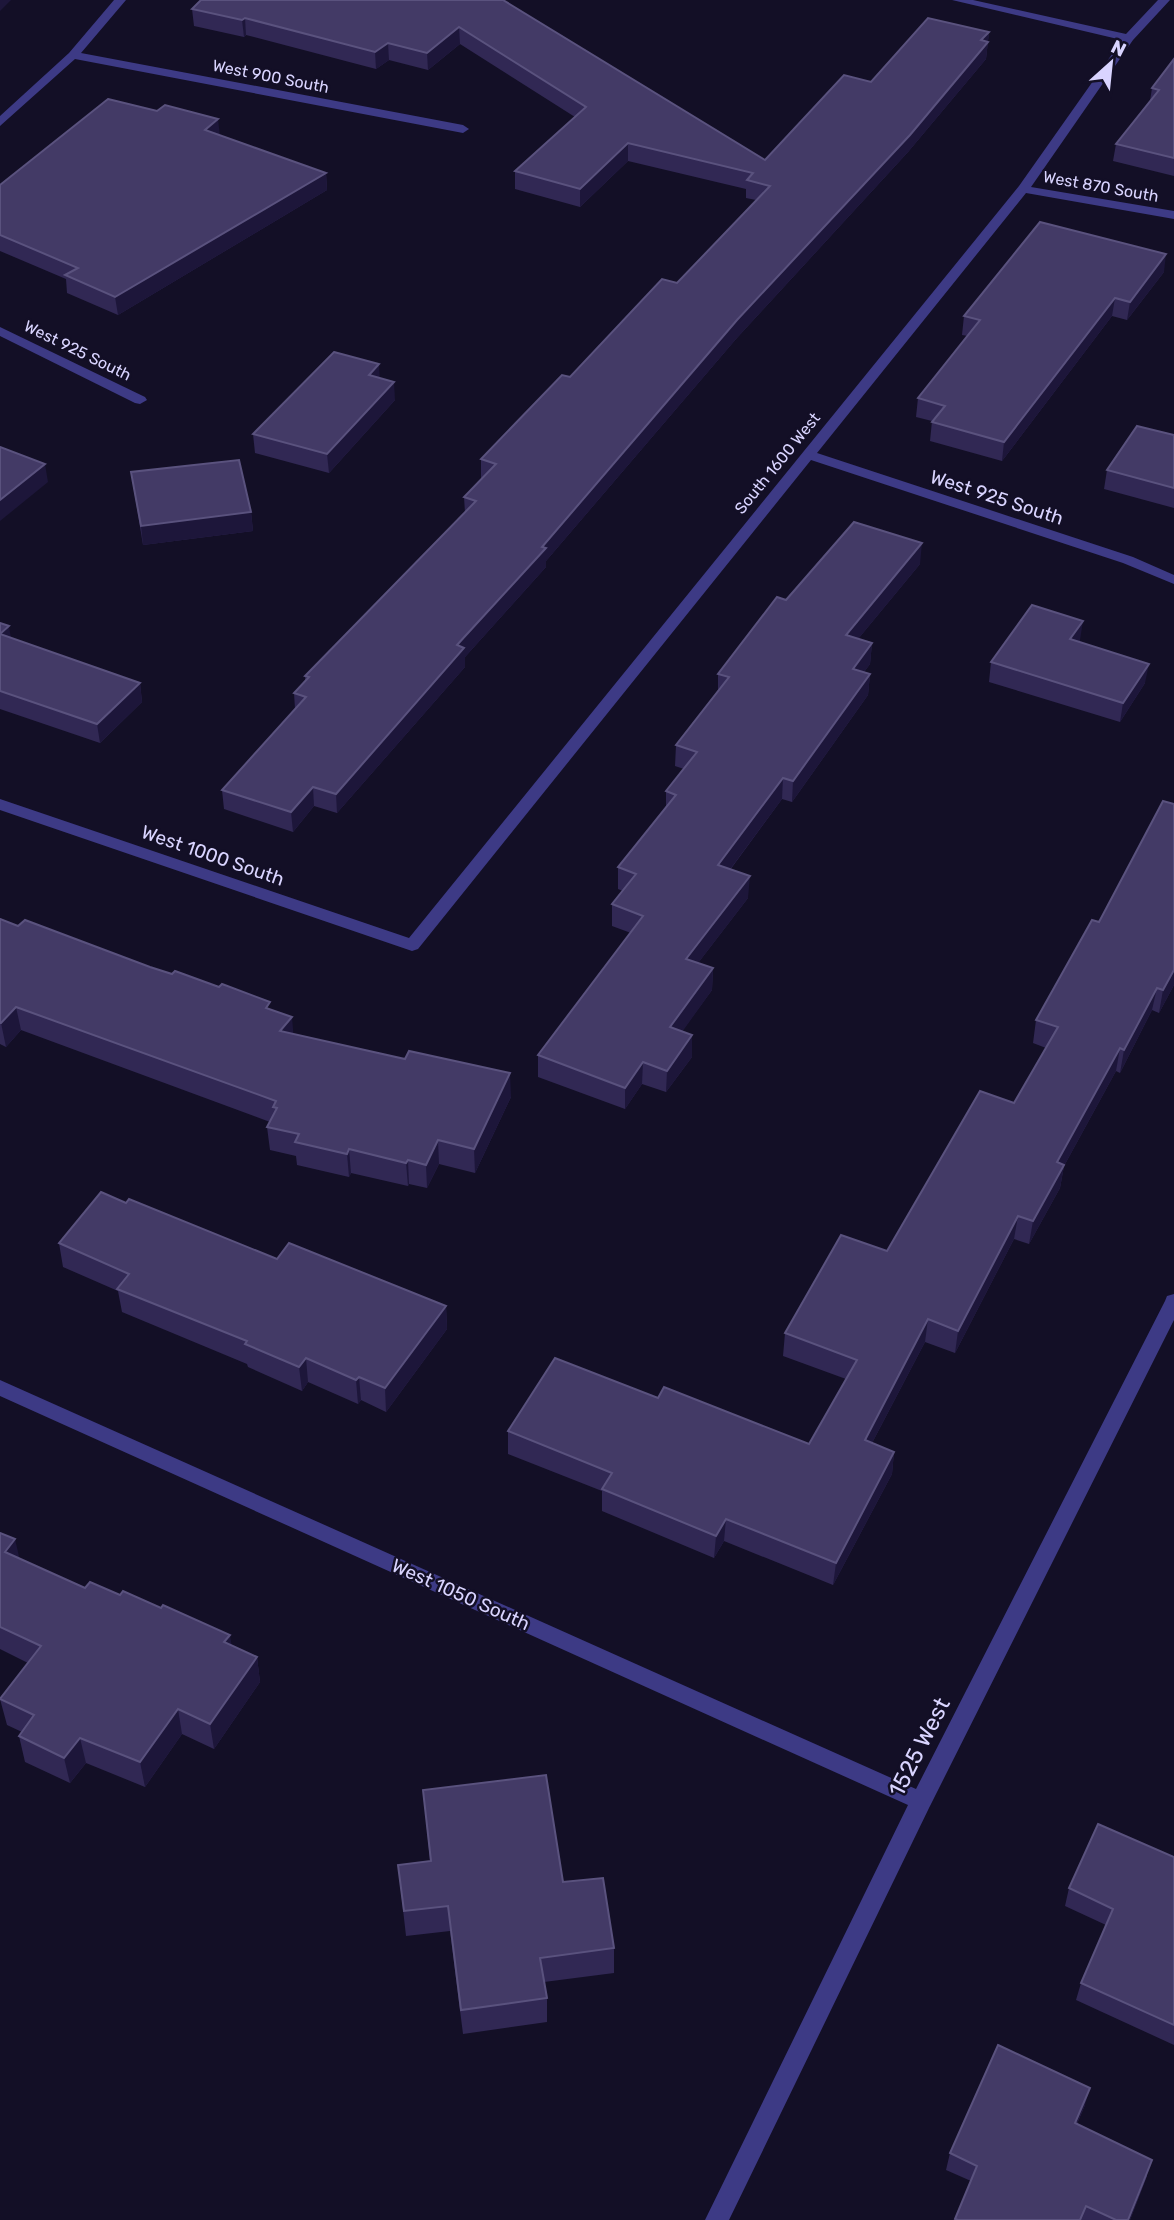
<svg xmlns="http://www.w3.org/2000/svg" width="1174" height="2220" viewBox="0 0 1174 2220" font-family="Rubik,sans-serif">
	<style>
		.lines { fill: none; stroke-linecap: round; stroke-linejoin: round }
		.street { fill: #3d3a85; fill-rule: evenodd }
		.wall { fill: #312854 }
		.shaded-wall { fill: #1d163a }
		.building { fill: #433a66; stroke: #5a527e; stroke-width: 2 }
		.labels { text-anchor: middle; stroke-width: 5; stroke-linejoin: round; paint-order: stroke }
		.far-street-label { font-size: 16px; fill: #d9d4ff; stroke: #130f26 }
		.street-label { font-size: 19px; fill: #d9d4ff; stroke: #130f26 }
		.near-street-label { font-size: 23px; fill: #d9d4ff; stroke: #130f26 }
	</style>
	<rect width="100%" height="100%" fill="#130f26"/>
	<g class="lines">
		<!-- street -->
		<g class="street">
			<polygon points="114,0 126,0 81,53 463,125 469,129 463,133 75,59 0,126 0,116 69,53"/>
			<polygon points="952,0 973,0 1126,34 1158,0 1170,0 1133,40 1031,187 1174,211 1174,219 1026,193 817,453 1133,557 1174,575 1174,584 1123,563 811,460 418,949 412,951 0,810 0,799 409,938 1019,186 1122,40"/>
			<polygon points="0,327 145,397 147,400 140,404 135,403 0,336"/>
			<polygon points="1174,1294 1174,1320 929,1808 729,2220 705,2220 908,1805 0,1396 0,1380 916,1789 1165,1301 1167,1296"/>
		</g>
	</g>
	<!-- wall -->
	<g class="wall">
		<polygon points="503,0 765,160 871,82 989,32 986,59 908,152 736,339 546,561 546,567 465,657 465,667 337,813 314,806 293,832 224,809 222,790 295,709 294,693 305,681 305,676 465,513 464,497 483,478 481,478 481,459 570,377 677,283 756,200 746,198 746,189 628,161 580,207 515,189 515,171 575,117 460,44 428,70 389,60 376,69 246,35 244,37 194,26 192,9"/>
		<polygon points="1174,59 1174,176 1113,161 1116,144 1150,101 1152,88"/>
		<polygon points="219,135 326,173 327,190 118,315 67,293 66,279 0,251 0,185"/>
		<polygon points="1164,272 1127,320 1112,316 1002,461 930,441 932,421 916,417 918,398 968,336 962,335 964,316"/>
		<polygon points="380,378 395,400 329,473 255,453 253,434"/>
		<polygon points="1174,435 1174,508 1104,489 1107,470"/>
		<polygon points="131,472 251,512 253,531 143,545"/>
		<polygon points="920,564 858,639 872,643 870,664 864,672 870,674 868,695 792,802 782,799 730,870 748,898 698,963 713,968 712,990 682,1031 692,1057 666,1092 642,1084 625,1109 538,1077 538,1055 631,933 612,926 612,904 623,891 618,889 618,867 666,808 666,791 684,769 675,766 676,745 718,691 718,674 786,600"/>
		<polygon points="0,623 11,638 140,683 142,702 100,743 0,709"/>
		<polygon points="1080,640 1079,642 1145,683 1120,722 989,682 991,662"/>
		<polygon points="1174,804 1174,985 1159,1013 1152,1010 1120,1073 1116,1071 1064,1166 1060,1188 1029,1244 1014,1239 955,1353 925,1342 872,1443 894,1452 892,1474 833,1585 724,1541 714,1558 602,1511 602,1491 508,1454 508,1431 658,1398 809,1444 846,1379 783,1356 785,1333 887,1251 1014,1103 1046,1048 1033,1043 1036,1020"/>
		<polygon points="0,919 18,926 150,967 271,1010 293,1034 511,1097 475,1173 439,1164 427,1188 409,1184 408,1186 351,1173 349,1177 297,1165 296,1156 270,1150 267,1127 270,1122 21,1030 6,1047 0,1044"/>
		<polygon points="126,1203 277,1259 446,1306 447,1329 386,1412 361,1400 358,1404 308,1382 302,1391 248,1367 247,1364 122,1312 118,1291 63,1267 59,1243"/>
		<polygon points="0,1533 20,1559 85,1588 231,1645 257,1657 260,1682 214,1749 182,1734 145,1787 86,1763 70,1783 25,1762 19,1736 22,1732 7,1725 0,1699 28,1663 0,1649"/>
		<polygon points="423,1790 563,1882 614,1948 614,1973 544,1982 547,1998 547,2022 463,2034 450,1931 406,1936 398,1865 430,1861"/>
		<polygon points="1174,1857 1174,2045 1076,2000 1081,1983 1106,1925 1065,1906 1069,1888"/>
		<polygon points="1085,2105 1077,2124 1147,2176 1130,2220 954,2220 971,2181 946,2170 950,2153"/>
	</g>
	<!-- shaded-wall -->
	<g class="shaded-wall">
		<polygon points="0,0 11,0 0,11"/>
		<polygon points="245,18 246,35 244,37 242,20"/>
		<polygon points="459,27 460,44 428,70 427,53"/>
		<polygon points="989,32 986,59 908,152 736,339 546,561 546,567 465,657 465,667 337,813 336,794 457,645 737,320"/>
		<polygon points="388,43 389,60 376,69 375,52"/>
		<polygon points="218,119 220,136 205,130"/>
		<polygon points="628,143 628,161 580,207 580,189"/>
		<polygon points="326,173 327,190 118,315 115,297"/>
		<polygon points="1166,254 1164,272 1127,320 1130,302"/>
		<polygon points="1115,298 1112,316 1002,461 1004,442"/>
		<polygon points="379,364 380,382 369,375"/>
		<polygon points="394,382 395,400 329,473 327,454"/>
		<polygon points="45,464 48,482 0,521 0,500"/>
		<polygon points="251,512 253,531 143,545 141,526"/>
		<polygon points="922,543 920,564 844,656 846,635"/>
		<polygon points="1083,621 1080,640 1067,658 1070,639"/>
		<polygon points="9,626 12,645 0,634"/>
		<polygon points="872,643 870,664 851,690 853,669"/>
		<polygon points="1149,664 1145,683 1120,722 1123,703"/>
		<polygon points="870,674 868,695 792,802 793,781"/>
		<polygon points="140,683 142,702 100,743 97,724"/>
		<polygon points="783,778 782,799 717,887 718,865"/>
		<polygon points="313,787 314,806 293,832 291,812"/>
		<polygon points="750,876 748,898 685,980 686,959"/>
		<polygon points="713,968 712,990 670,1049 670,1027"/>
		<polygon points="1174,970 1174,985 1159,1013 1163,990"/>
		<polygon points="1157,988 1152,1010 1120,1073 1124,1050"/>
		<polygon points="16,1007 21,1030 6,1047 1,1023"/>
		<polygon points="292,1017 294,1041 280,1031"/>
		<polygon points="692,1035 692,1057 666,1092 667,1071"/>
		<polygon points="1120,1048 1116,1071 1064,1166 1060,1188 1029,1244 1033,1221 1057,1162"/>
		<polygon points="643,1062 642,1084 625,1109 625,1088"/>
		<polygon points="510,1073 511,1097 475,1173 474,1149"/>
		<polygon points="438,1140 439,1164 427,1188 426,1165"/>
		<polygon points="349,1149 351,1173 349,1177 347,1154"/>
		<polygon points="408,1160 409,1184 408,1186 406,1163"/>
		<polygon points="1018,1216 1014,1239 955,1353 958,1331"/>
		<polygon points="446,1306 447,1329 386,1412 385,1388"/>
		<polygon points="928,1319 925,1342 862,1462 865,1440"/>
		<polygon points="306,1358 308,1382 302,1391 299,1367"/>
		<polygon points="359,1377 361,1400 358,1404 356,1380"/>
		<polygon points="894,1452 892,1474 833,1585 836,1563"/>
		<polygon points="726,1519 724,1541 714,1558 716,1536"/>
		<polygon points="15,1539 21,1565 5,1552"/>
		<polygon points="230,1635 234,1661 224,1642"/>
		<polygon points="257,1657 260,1682 214,1749 210,1724"/>
		<polygon points="178,1709 182,1734 145,1787 140,1762"/>
		<polygon points="80,1738 86,1763 70,1783 64,1758"/>
		<polygon points="1090,2088 1085,2105 1070,2139 1075,2123"/>
		<polygon points="1152,2160 1130,2220 1128,2220"/>
	</g>
	<!-- building -->
	<g class="building">
		<polygon points="201,0 503,0 765,160 844,75 871,82 928,18 989,32 981,40 988,42 910,135 737,320 542,547 546,548 457,645 464,648 336,794 313,787 291,812 222,790 306,697 294,693 309,677 305,676 476,501 464,497 496,464 481,459 562,375 570,377 662,279 677,283 770,186 747,180 753,173 628,143 580,189 515,171 586,107 459,27 427,53 388,43 375,52 245,18 242,20 192,9"/>
		<polygon points="1174,59 1174,158 1116,144 1159,90 1152,88"/>
		<polygon points="108,99 157,111 165,105 218,119 205,130 326,173 115,297 65,275 78,268 0,235 0,185"/>
		<polygon points="1040,222 1166,254 1130,302 1115,298 1004,442 932,422 945,406 918,398 980,320 964,316"/>
		<polygon points="334,352 379,364 369,375 394,382 327,454 253,434"/>
		<polygon points="1137,426 1174,435 1174,488 1107,470"/>
		<polygon points="0,447 45,464 0,500"/>
		<polygon points="239,460 251,512 141,526 131,472"/>
		<polygon points="854,522 922,543 846,635 872,643 853,669 870,674 793,781 783,778 718,865 750,876 686,959 713,968 670,1027 692,1035 667,1071 643,1062 625,1088 538,1055 643,916 612,904 636,874 618,867 676,795 666,791 697,752 676,745 729,677 718,674 777,597 786,600"/>
		<polygon points="1032,605 1083,621 1070,639 1149,664 1123,703 991,662"/>
		<polygon points="0,623 9,626 0,634"/>
		<polygon points="0,634 140,683 97,724 0,691"/>
		<polygon points="1163,801 1174,804 1174,970 1163,990 1157,988 1124,1050 1120,1048 1057,1162 1064,1165 1033,1221 1018,1216 958,1331 928,1319 865,1440 894,1452 836,1563 726,1519 716,1536 602,1489 612,1473 508,1431 555,1358 658,1398 664,1387 809,1444 857,1360 785,1333 841,1235 887,1251 980,1091 1014,1103 1058,1027 1036,1020 1092,920 1099,922"/>
		<polygon points="0,919 18,926 25,920 150,967 172,974 175,971 219,987 222,984 270,1002 266,1008 292,1017 280,1031 405,1059 409,1051 510,1073 474,1149 438,1140 426,1165 408,1160 406,1163 349,1149 347,1154 295,1142 299,1134 267,1127 277,1108 273,1107 276,1101 16,1007 1,1023 0,1023"/>
		<polygon points="101,1192 126,1203 129,1199 277,1259 289,1243 446,1306 385,1388 359,1377 356,1380 306,1358 299,1367 245,1344 247,1341 117,1289 129,1274 59,1243"/>
		<polygon points="0,1533 15,1539 5,1552 85,1588 90,1582 120,1595 123,1591 161,1608 163,1605 230,1635 224,1642 257,1657 210,1724 178,1709 140,1762 80,1738 64,1758 19,1736 34,1715 0,1699 41,1646 0,1627"/>
		<polygon points="546,1775 563,1882 603,1878 614,1948 540,1958 547,1998 461,2010 448,1906 404,1911 398,1865 431,1861 423,1790"/>
		<polygon points="1098,1824 1174,1857 1174,2025 1081,1983 1113,1909 1069,1888"/>
		<polygon points="998,2045 1090,2088 1075,2123 1152,2160 1128,2220 1116,2220 1086,2206 1080,2220 958,2220 955,2219 977,2166 950,2153"/>
	</g>
	<g class="labels">
		<!-- far-street labels -->
		<g class="far-street-label">
			<text transform="translate(271 76) rotate(11)" y="6">West 900 South</text>
			<text transform="translate(1101 186) rotate(10)" y="6">West 870 South</text>
			<text transform="translate(78 350) rotate(26)" y="6">West 925 South</text>
			<text transform="translate(777 463) rotate(-51)" y="6">South 1600 West</text>
		</g>
		<!-- street labels -->
		<g class="street-label">
			<text transform="translate(997 497) rotate(18)" y="7">West 925 South</text>
			<text transform="translate(213 855) rotate(19)" y="7">West 1000 South</text>
			<text transform="translate(461 1594) rotate(24)" y="7">West 1050 South</text>
		</g>
		<!-- near-street labels -->
		<g class="near-street-label">
			<text transform="translate(919 1747) rotate(-63)" y="8">1525 West</text>
		</g>
	</g>
	<!-- north arrow -->
	<g transform="translate(1111 63) rotate(27)" stroke="#130f26" stroke-width="5" paint-order="stroke">
	<path d="M0-5L12 26L0 18L-12 26Z" fill="#d9d4ff"/>
	<text y="-10" font-size="19" font-weight="bold" text-anchor="middle" fill="#d9d4ff">N</text>
	</g>
</svg>
